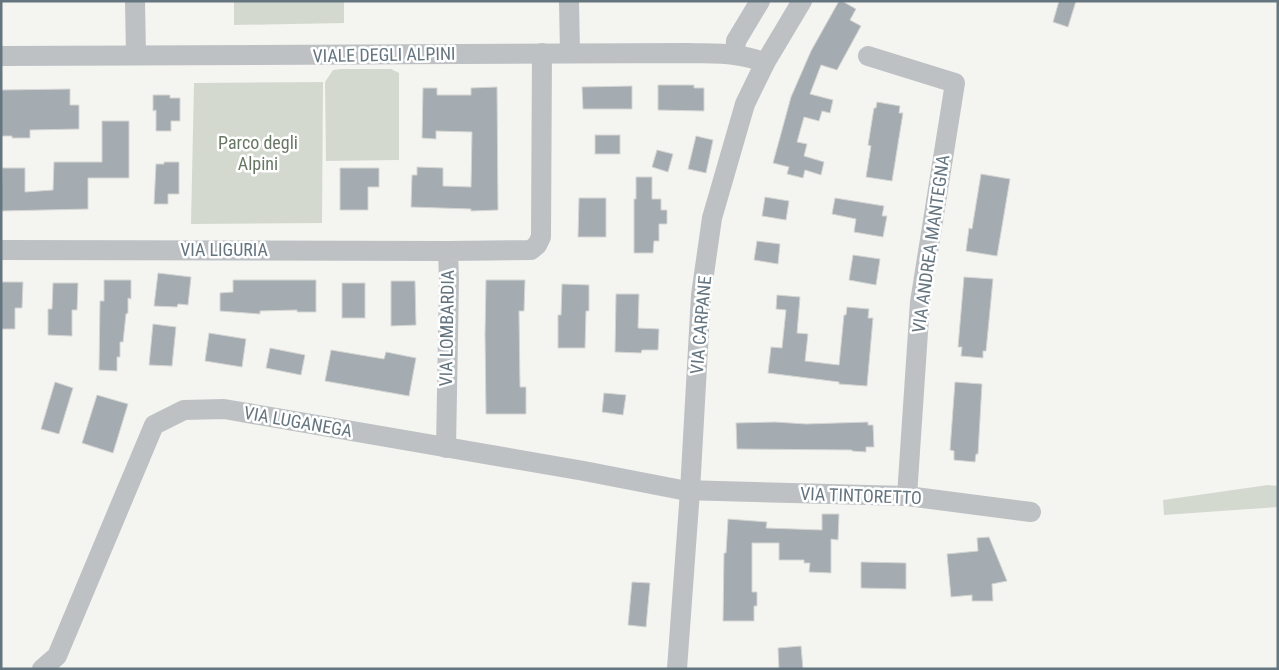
<svg xmlns="http://www.w3.org/2000/svg" width="1279" height="670" viewBox="0 0 1279 670" font-family="'Roboto Condensed',sans-serif">
	<style>
		.green { fill: #d4d9d0 }
		.building { fill: #a4acb1; stroke: #d5d5d3 }
		.lines { fill: none; stroke-linecap: round; stroke-linejoin: round }
		.minor { stroke: #bdc1c4; stroke-width: 20 }
		.labels { text-anchor: middle; stroke-width: 5; stroke-linejoin: round; paint-order: stroke }
		.street-label { font-size: 18px; fill: #657580; stroke: #fff }
		.park-label { font-size: 18px; fill: #687763; stroke: #fff }
	</style>
	<rect width="100%" height="100%" fill="#f4f4f0"/>
	<!-- green -->
	<g class="green">
		<polygon points="234,1 344,1 344,23 234,25"/>
		<polygon points="341,69 391,69 399,73 399,160 326,161 325,82 333,70"/>
		<polygon points="323,82 322,223 191,224 194,83"/>
		<polygon points="1268,485 1278,486 1278,507 1164,515 1163,500"/>
	</g>
	<!-- building -->
	<g class="building">
		<polygon points="839,1 842,1 856,9 850,20 861,26 837,70 821,65 810,94 833,100 830,113 822,111 819,121 804,117 797,142 807,144 804,156 824,162 821,175 805,170 803,178 787,174 789,167 773,163 791,97 811,51"/>
		<polygon points="1059,1 1076,1 1068,27 1053,22"/>
		<polygon points="658,85 694,85 694,88 704,88 704,111 658,110"/>
		<polygon points="632,86 632,109 583,109 582,87"/>
		<polygon points="497,87 498,210 471,211 471,209 411,207 412,175 417,175 417,167 443,168 443,186 471,187 472,132 436,131 436,139 422,138 423,88 437,88 437,95 471,95 471,88"/>
		<polygon points="70,89 70,105 79,105 79,129 30,130 30,138 12,138 12,136 1,136 1,90"/>
		<polygon points="153,95 170,95 170,98 180,98 180,121 171,121 171,131 156,131 156,110 153,111"/>
		<polygon points="877,102 900,106 899,113 903,113 892,181 866,177 871,146 868,145 874,108 876,108"/>
		<polygon points="102,121 129,121 129,178 88,178 88,209 1,211 2,168 25,168 25,192 53,190 54,162 102,162"/>
		<rect x="595" y="135" width="25" height="19"/>
		<polygon points="696,136 713,140 706,173 688,169"/>
		<polygon points="657,150 673,154 668,172 652,167"/>
		<polygon points="164,162 179,162 179,194 168,194 168,204 154,204 156,164 164,164"/>
		<polygon points="340,168 379,168 379,187 368,187 368,210 340,210"/>
		<polygon points="981,174 1010,179 997,256 966,251 969,228 972,229"/>
		<polygon points="636,177 652,177 652,199 661,199 661,210 667,210 667,224 659,224 659,241 654,241 653,253 634,253 634,199 636,199"/>
		<polygon points="765,197 789,201 786,220 762,216"/>
		<polygon points="579,198 606,198 606,237 578,237"/>
		<polygon points="835,198 884,206 882,216 887,216 883,237 854,232 856,219 832,214"/>
		<polygon points="757,241 780,244 778,264 754,260"/>
		<polygon points="853,255 880,259 876,285 849,280"/>
		<polygon points="158,273 191,277 188,305 178,304 177,307 154,306"/>
		<polygon points="964,277 993,279 986,351 983,351 983,358 961,356 962,347 958,347"/>
		<polygon points="104,280 131,280 131,299 128,298 128,313 126,314 123,342 120,342 120,357 117,357 117,371 99,370 100,301 104,301"/>
		<polygon points="233,280 316,280 316,312 297,312 297,310 260,311 260,314 220,311 220,293 233,292"/>
		<polygon points="486,280 525,280 524,311 519,311 520,387 526,387 526,414 486,414 485,334"/>
		<polygon points="391,281 415,281 416,325 391,326"/>
		<polygon points="1,282 23,282 22,308 15,308 15,329 1,329"/>
		<polygon points="53,283 78,283 77,310 72,310 72,336 48,335 48,309 52,309"/>
		<rect x="342" y="283" width="23" height="35"/>
		<polygon points="562,284 589,285 589,311 586,311 585,348 558,348 558,315 561,315"/>
		<polygon points="616,294 639,294 638,328 659,329 658,350 642,350 641,353 615,352"/>
		<polygon points="777,295 800,297 797,333 808,334 805,361 839,365 844,315 846,315 847,307 869,309 868,318 873,318 867,386 839,384 839,382 768,373 771,347 782,348 786,310 776,309"/>
		<polygon points="153,324 176,327 172,366 149,365"/>
		<polygon points="209,333 246,339 242,367 205,361"/>
		<polygon points="270,348 305,355 301,375 266,368"/>
		<polygon points="331,350 384,359 386,352 416,358 409,396 325,381"/>
		<polygon points="55,382 73,388 59,434 41,429"/>
		<polygon points="955,382 982,384 978,454 976,454 975,462 954,460 954,451 950,450"/>
		<polygon points="604,393 626,395 623,415 602,412"/>
		<polygon points="97,395 128,404 113,453 82,443"/>
		<polygon points="775,422 806,424 868,422 868,425 873,425 874,447 866,447 866,452 852,451 852,450 737,449 736,423"/>
		<polygon points="822,514 839,514 838,540 831,539 831,573 809,572 810,563 804,563 804,560 779,560 779,543 752,543 752,592 757,592 757,606 754,606 754,621 723,621 724,553 726,553 728,519 767,522 766,528 822,530"/>
		<polygon points="989,537 1007,581 992,584 993,601 972,601 972,595 951,597 947,554 978,551 977,538"/>
		<polygon points="861,562 906,563 906,589 861,588"/>
		<polygon points="632,582 650,583 646,627 628,625"/>
		<polygon points="801,646 803,669 779,669 778,648"/>
	</g>
	<g class="lines">
		<!-- minor -->
		<g class="minor">
			<polyline points="135,1 136,55"/>
			<polyline points="569,1 570,53"/>
			<polyline points="735,54 736,41 760,1"/>
			<path d="M1 56 689 53C715 54 740 52 765 63"/>
			<polyline points="868,56 955,83 920,302 907,496"/>
			<polyline points="1,250 448,251"/>
			<polyline points="446,448 449,280 448,251 531,250 537,245 541,237 542,53"/>
			<polyline points="42,669 57,656 154,425 184,410 224,409 584,471 682,490 907,496 1031,512"/>
			<polyline points="677,669 690,491 701,295 712,218 745,104 765,63 802,1"/>
		</g>
	</g>
	<g class="labels">
		<!-- street labels -->
		<g class="street-label">
			<text transform="translate(384 55) rotate(-1)" y="6">VIALE DEGLI ALPINI</text>
			<text transform="translate(931 244) rotate(-82)" y="6">VIA ANDREA MANTEGNA</text>
			<text x="224" y="256">VIA LIGURIA</text>
			<text transform="translate(701 325) rotate(-85)" y="6">VIA CARPANE</text>
			<text transform="translate(447 328) rotate(-89)" y="6">VIA LOMBARDIA</text>
			<text transform="translate(298 422) rotate(10)" y="6">VIA LUGANEGA</text>
			<text transform="translate(861 496) rotate(2)" y="6">VIA TINTORETTO</text>
		</g>
		<!-- park labels -->
		<g class="park-label">
			<text x="258" y="149">Parco degli<tspan x="258" dy="21">Alpini</tspan></text>
		</g>
	</g>
	<!-- border -->
	<rect width="1279" height="670" fill="none" stroke="#657580" stroke-width="5"/>
</svg>
